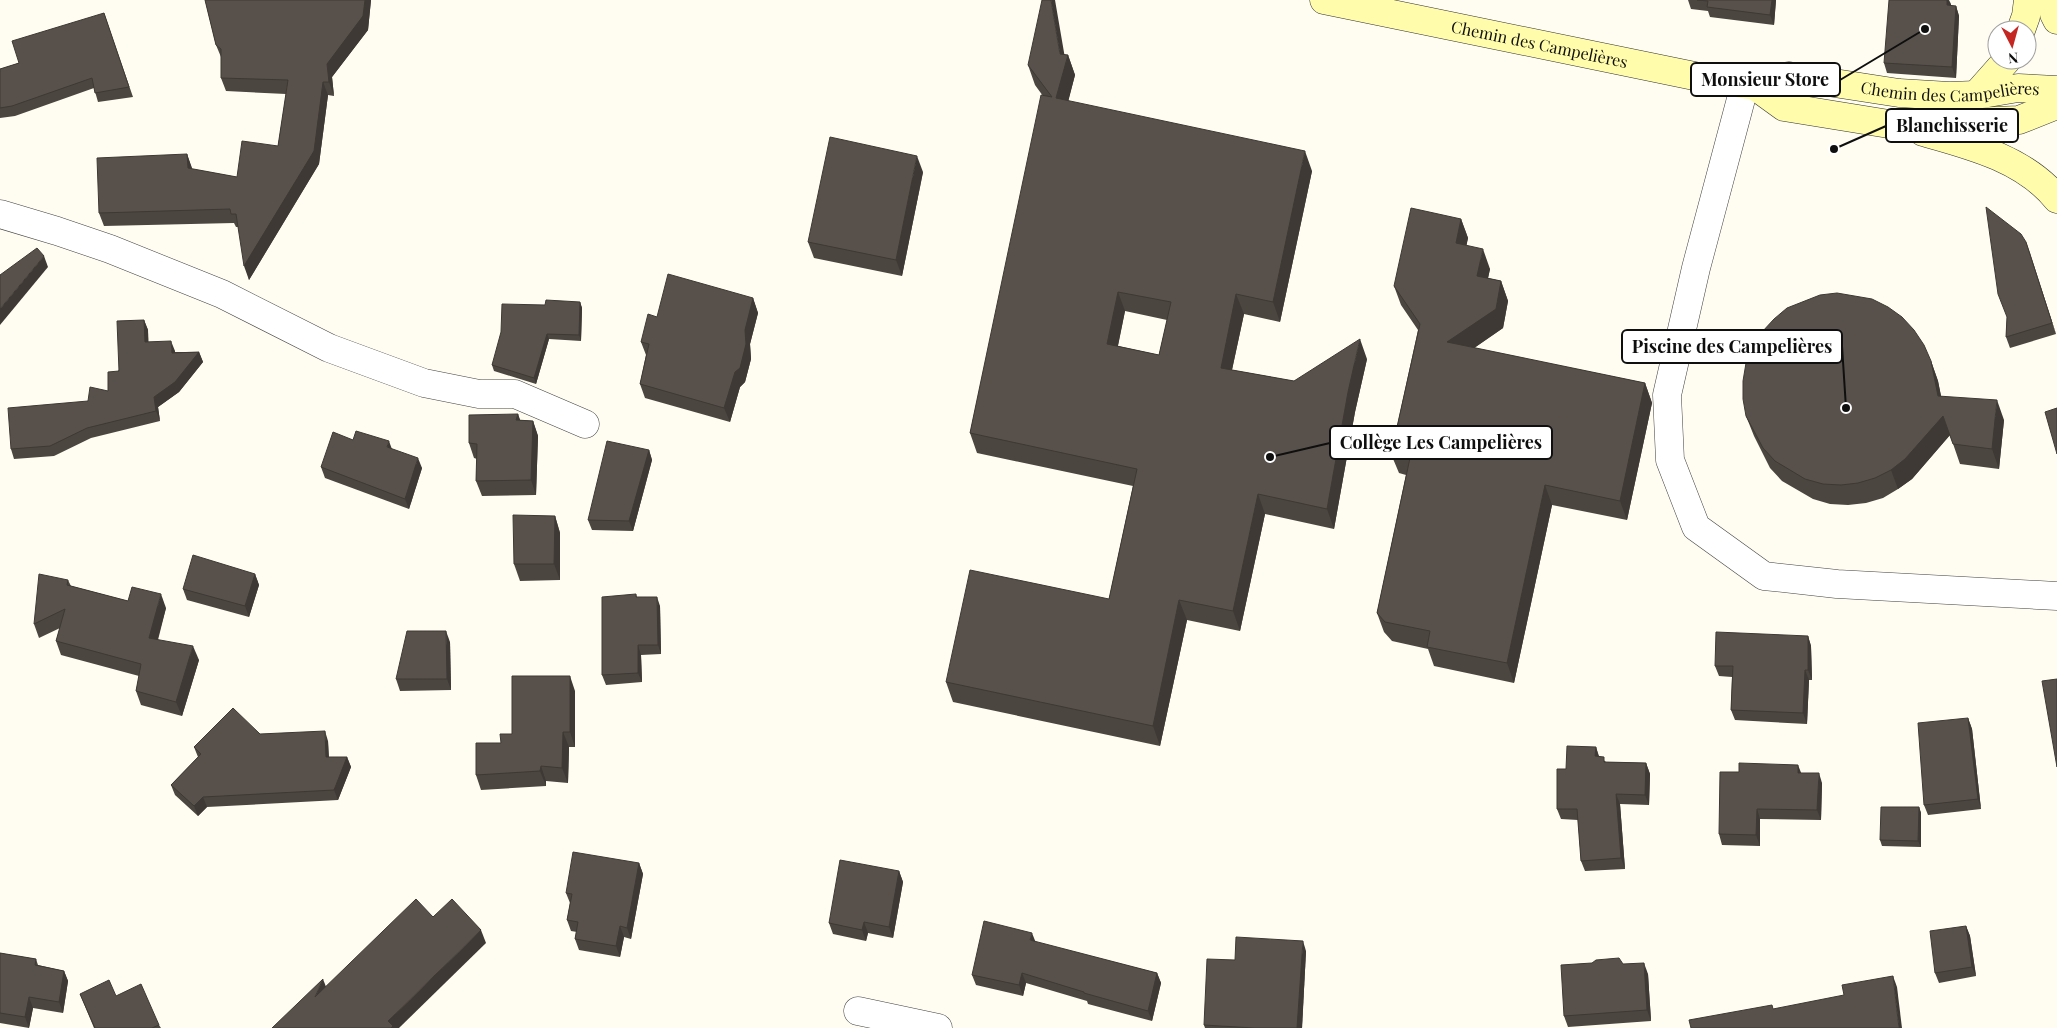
<svg xmlns="http://www.w3.org/2000/svg" width="2057" height="1028" viewBox="0 0 2057 1028" font-family="'Playfair Display',serif">
	<style>
		.lines { fill: none; stroke-linecap: round; stroke-linejoin: round }
		.minor-casing { stroke: #424242; stroke-width: 29 }
		.secondary-casing { stroke: #313131; stroke-width: 29 }
		.minor { stroke: #fff; stroke-width: 28 }
		.secondary { stroke: #fffcac; stroke-width: 28 }
		.wall { fill: #4c4640; fill-rule: evenodd }
		.shaded-wall { fill: #3e3934 }
		.building { fill: #58514b; stroke: #3e3934; fill-rule: evenodd }
		.labels { text-anchor: middle; stroke-width: 5; stroke-linejoin: round; paint-order: stroke }
		.street-label { font-size: 16px; fill: #0f0f0f; stroke: #fff }
		.leader { fill: none; stroke: #0f0f0f; stroke-width: 2 }
		.callout-dot { fill: #0f0f0f; stroke: #fff; stroke-width: 2 }
		.callout { fill: #fff; stroke: #0f0f0f; stroke-width: 2 }
		.callout-label { font-size: 18px; text-anchor: middle; font-weight: bold; fill: #0f0f0f }
	</style>
	<rect width="100%" height="100%" fill="#fffdf1"/>
	<g class="lines">
		<!-- minor casing -->
		<g class="minor-casing">
			<g id="minor">
				<polyline points="1745,84 1696,268 1667,395 1670,460 1696,527 1764,576 1837,584 2057,596"/>
				<polyline points="0,214 57,231 110,249 222,294 329,348 424,383 479,394 515,394 585,424"/>
				<polyline points="858,1011 938,1028"/>
			</g>
		</g>
		<!-- secondary casing -->
		<g class="secondary-casing">
			<g id="secondary">
				<path id="s1" d="M1324 0 1704 78 1755 86 1784 107 1895 125 2019 120 2057 105"/>
				<polyline points="2053,0 2054,14 2057,20"/>
				<polyline points="2021,30 2026,16 2028,0"/>
				<path id="s2" d="M1755 86 1789 76 1899 93 1949 96 1976 95 2018 88 2057 90"/>
				<polyline points="1976,95 2007,60"/>
				<path d="M1923 132C1970 145 2025 159 2057 199"/>
			</g>
		</g>
		<!-- minor -->
		<use href="#minor" class="minor"/>
		<!-- secondary -->
		<use href="#secondary" class="secondary"/>
	</g>
	<!-- wall -->
	<g class="wall">
		<polygon points="205,0 371,0 368,30 332,77 334,96 328,95 319,164 249,280 238,227 236,227 234,223 104,226 99,213 187,154 192,169 237,177 278,146 286,94 226,91 221,78 221,57 216,45"/>
		<polygon points="1688,0 1776,0 1774,25 1710,17 1708,11 1691,9"/>
		<polygon points="1951,4 1951,6 1956,6 1959,16 1956,78 1887,73 1884,63"/>
		<polygon points="104,13 133,97 98,102 94,88 15,116 0,118 0,69 19,63"/>
		<path d="M1064 55H1068L1075 75 1068 101 1312 171 1280 322 1244 314 1232 370 1294 381 1367 359 1355 412 1334 529 1265 514 1240 631 1187 620 1160 746 953 702 946 682 1109 599 1133 486 977 453 970 433 1043 96 1035 85 1028 65ZM1125 311 1167 320 1159 355 1118 346Z"/>
		<polygon points="923,172 902,276 814,258 808,242"/>
		<polygon points="1461,219 1468,238 1466,246 1490,269 1488,278 1501,281 1508,301 1503,328 1474,348 1645,383 1652,403 1627,520 1552,505 1514,683 1434,666 1428,649 1392,641 1384,632 1377,613 1406,475 1399,473 1391,454 1418,330 1401,305 1394,286"/>
		<polygon points="2026,242 2056,334 2010,348 2006,337 2007,317"/>
		<polygon points="753,298 758,313 750,344 751,359 745,382 740,387 730,422 645,398 640,384 646,355 641,342 657,317"/>
		<polygon points="580,302 582,308 581,341 549,339 536,384 494,371 492,365 545,305"/>
		<polygon points="144,320 148,330 148,342 175,351 175,352 199,352 203,362 179,392 158,407 160,421 91,438 54,456 14,459 11,449 88,401 108,391"/>
		<polygon points="1931,361 1938,381 1941,396 2004,420 1999,469 1960,464 1950,435 1912,479 1898,489 1883,498 1866,503 1848,505 1830,504 1813,499 1782,481 1770,468 1754,436 1746,416"/>
		<polygon points="518,414 520,420 533,421 538,436 536,495 482,496 476,481 477,459 474,458 469,443"/>
		<polygon points="353,440 392,449 422,468 409,509 325,478 321,467"/>
		<polygon points="649,450 652,460 633,531 592,530 588,520"/>
		<polygon points="555,516 560,533 560,580 520,581 514,564"/>
		<polygon points="255,574 259,585 249,617 187,600 183,589"/>
		<polygon points="68,580 71,586 128,601 166,608 158,640 199,660 182,716 141,705 136,691 139,676 61,655 56,641 60,628 39,638 34,624"/>
		<polygon points="636,594 637,597 660,606 661,654 641,655 642,682 606,685 602,675"/>
		<polygon points="1808,636 1811,646 1812,680 1809,680 1807,724 1735,720 1731,710 1732,677 1719,676 1715,666"/>
		<polygon points="450,642 451,690 400,691 396,679"/>
		<polygon points="575,691 575,747 569,747 568,783 546,781 546,786 481,790 476,775 501,743"/>
		<polygon points="1968,718 1972,729 1981,809 1928,815 1924,805"/>
		<polygon points="260,734 328,741 329,757 347,757 351,767 338,800 207,807 198,816 175,795 171,785 198,757 194,747"/>
		<polygon points="1596,747 1599,756 1606,762 1646,763 1650,774 1649,805 1620,804 1625,869 1585,871 1581,861 1578,820 1561,819 1557,809 1566,769"/>
		<polygon points="1801,773 1822,783 1821,820 1760,819 1760,846 1722,845 1719,834"/>
		<polygon points="1919,807 1921,813 1921,847 1882,846 1880,840"/>
		<polygon points="639,863 643,874 631,939 624,937 620,957 579,950 575,939 577,932 571,931 567,920 570,903 566,893"/>
		<polygon points="899,871 903,882 893,938 868,933 866,941 833,934 829,923"/>
		<polygon points="1966,926 1970,936 1976,976 1939,983 1935,973"/>
		<polygon points="1035,942 1157,973 1161,983 1152,1021 1088,1004 1087,1001 1026,983 1023,996 976,985 972,975"/>
		<polygon points="1306,951 1302,1028 1205,1028 1204,1025"/>
		<polygon points="0,953 36,959 38,965 64,971 68,981 63,1013 33,1008 29,1028 0,1023"/>
		<polygon points="1592,963 1623,964 1648,974 1651,1021 1568,1027 1564,1016"/>
		<polygon points="80,994 116,996 159,1025 161,1028 94,1028"/>
	</g>
	<!-- shaded-wall -->
	<g class="shaded-wall">
		<polygon points="365,0 371,0 368,30 332,77 334,96 329,82 327,64"/>
		<polygon points="1051,0 1055,0 1066,64 1068,55 1075,75 1064,118 1056,98 1060,54"/>
		<polygon points="1772,0 1776,0 1774,25 1770,15"/>
		<polygon points="1947,0 1949,0 1951,4 1950,16 1947,5"/>
		<polygon points="1956,6 1959,16 1956,78 1952,67"/>
		<polygon points="323,82 328,95 319,164 249,280 244,266"/>
		<polygon points="1305,151 1312,171 1280,322 1273,302"/>
		<polygon points="187,154 192,168 193,182 188,168"/>
		<polygon points="917,156 923,172 902,276 896,260"/>
		<polygon points="1461,219 1468,238 1463,263 1456,243"/>
		<polygon points="2026,242 2030,253 2056,334 2052,323"/>
		<polygon points="1483,249 1490,269 1484,296 1477,276"/>
		<polygon points="44,256 48,267 0,325 0,309"/>
		<polygon points="1501,281 1508,301 1503,328 1454,362 1447,342"/>
		<polygon points="1118,292 1125,311 1114,364 1107,344"/>
		<polygon points="1236,294 1244,314 1228,388 1221,368"/>
		<polygon points="753,298 758,313 750,344 751,359 745,382 740,387 730,422 724,408"/>
		<polygon points="580,302 582,308 581,341 579,335"/>
		<polygon points="144,320 148,330 149,352 145,342"/>
		<polygon points="547,334 549,339 536,384 534,378"/>
		<polygon points="1360,339 1367,359 1355,412 1334,529 1327,509 1348,392"/>
		<polygon points="171,341 175,351 175,363 172,353"/>
		<polygon points="199,352 203,362 179,392 158,407 160,421 156,411 154,397"/>
		<polygon points="1931,361 1938,381 1945,416 1938,396"/>
		<polygon points="1645,383 1652,403 1627,520 1620,501"/>
		<polygon points="1997,400 2004,420 1999,469 1992,449"/>
		<polygon points="518,414 523,429 516,420"/>
		<polygon points="1943,416 1950,435 1912,479 1898,489 1891,470"/>
		<polygon points="533,421 538,436 536,495 531,480"/>
		<polygon points="389,441 393,452 387,447"/>
		<polygon points="649,450 652,460 633,531 629,521"/>
		<polygon points="418,458 422,468 409,509 405,499"/>
		<polygon points="1545,485 1552,505 1514,683 1507,663"/>
		<polygon points="1258,494 1265,514 1240,631 1233,611"/>
		<polygon points="555,516 560,533 560,580 554,564"/>
		<polygon points="255,574 259,585 249,617 245,606"/>
		<polygon points="161,594 166,608 154,652 149,638"/>
		<polygon points="657,597 660,606 661,654 658,645"/>
		<polygon points="1179,600 1187,620 1160,746 1153,726"/>
		<polygon points="446,631 450,642 451,690 447,679"/>
		<polygon points="1808,636 1811,646 1812,680 1808,670"/>
		<polygon points="638,645 641,655 642,682 638,673"/>
		<polygon points="193,646 199,660 182,716 176,702"/>
		<polygon points="1805,670 1809,680 1807,724 1803,713"/>
		<polygon points="570,676 575,691 575,747 570,732"/>
		<polygon points="1968,718 1972,729 1981,809 1978,799"/>
		<polygon points="325,731 328,741 329,767 326,757"/>
		<polygon points="563,732 569,747 568,783 562,768"/>
		<polygon points="1596,747 1599,758 1595,756"/>
		<polygon points="347,757 351,767 338,800 334,790"/>
		<polygon points="1646,763 1650,774 1649,805 1645,795"/>
		<polygon points="1798,765 1802,775 1798,773"/>
		<polygon points="541,766 546,781 546,786 540,771"/>
		<polygon points="1819,773 1822,783 1821,820 1817,810"/>
		<polygon points="1616,794 1620,804 1625,869 1621,858"/>
		<polygon points="203,797 207,807 198,816 194,806"/>
		<polygon points="1919,807 1921,813 1921,847 1918,841"/>
		<polygon points="1757,809 1760,819 1760,846 1756,835"/>
		<polygon points="639,863 643,874 631,939 627,928"/>
		<polygon points="899,871 903,882 893,938 889,927"/>
		<polygon points="864,922 868,933 866,941 862,930"/>
		<polygon points="620,926 624,937 620,957 616,946"/>
		<polygon points="1966,926 1970,936 1976,976 1972,967"/>
		<polygon points="481,930 486,943 399,1028 390,1028 388,1021"/>
		<polygon points="1032,933 1036,943 1030,940"/>
		<polygon points="1303,941 1306,951 1302,1028 1297,1028"/>
		<polygon points="1644,963 1648,974 1651,1021 1647,1010"/>
		<polygon points="64,971 68,981 63,1013 59,1002"/>
		<polygon points="1022,973 1026,983 1023,996 1019,985"/>
		<polygon points="1157,973 1161,983 1152,1021 1148,1011"/>
		<polygon points="1893,976 1897,987 1902,1028 1899,1028"/>
		<polygon points="323,979 328,992 315,997"/>
		<polygon points="29,997 33,1008 29,1028 25,1017"/>
	</g>
	<!-- building -->
	<g class="building">
		<polygon points="205,0 365,0 363,16 327,64 329,82 323,82 314,151 244,266 236,214 231,214 230,209 99,213 97,158 187,154 188,168 237,177 242,141 278,146 288,80 221,78 221,49 216,45"/>
		<path d="M1042 0H1051L1060 54 1068 55 1056 98 1305 151 1273 302 1236 294 1221 368 1294 381 1360 339 1348 392 1327 509 1258 494 1233 611 1179 600 1153 726 946 682 970 570 1109 599 1137 469 970 433 1041 95 1052 97 1028 65ZM1118 292 1171 302 1159 355 1107 344Z"/>
		<polygon points="1697,0 1772,0 1770,15 1707,7 1708,1"/>
		<polygon points="1889,0 1947,0 1947,5 1956,6 1952,67 1884,63"/>
		<polygon points="104,13 129,87 95,93 92,78 12,106 0,108 0,69 19,63 12,41"/>
		<polygon points="830,137 917,156 896,260 808,242"/>
		<polygon points="1986,207 2021,234 2026,242 2052,323 2006,337 2007,317 1998,294"/>
		<polygon points="1411,208 1461,219 1456,243 1483,249 1477,276 1501,281 1496,309 1447,342 1645,383 1620,501 1545,485 1507,663 1427,647 1430,631 1385,622 1377,613 1410,458 1391,454 1420,324 1394,286"/>
		<polygon points="37,248 44,256 0,309 0,275"/>
		<polygon points="668,274 753,298 745,330 746,344 740,368 735,372 724,408 640,384 649,344 641,342 648,314 657,317"/>
		<polygon points="1837,293 1872,299 1888,307 1902,317 1914,330 1924,345 1931,361 1938,396 1997,400 1992,449 1953,444 1943,416 1905,459 1891,470 1875,478 1858,483 1841,485 1823,484 1805,479 1775,461 1763,448 1746,416 1743,399 1743,381 1746,363 1753,347 1762,332 1774,319 1787,308 1820,295"/>
		<polygon points="546,300 580,302 579,335 547,334 534,378 492,365 501,332 502,304 545,305"/>
		<polygon points="144,320 145,342 171,341 172,353 199,352 175,382 154,397 156,411 87,428 50,446 11,449 8,408 88,401 90,387 108,391 108,372 119,371 117,321"/>
		<polygon points="2057,408 2057,454 2045,412"/>
		<polygon points="518,414 516,420 533,421 531,480 476,481 477,444 469,443 469,415"/>
		<polygon points="356,431 389,441 387,447 418,458 405,499 321,467 333,432 353,440"/>
		<polygon points="607,441 649,450 629,521 588,520"/>
		<polygon points="513,515 555,516 554,564 514,564"/>
		<polygon points="193,555 255,574 245,606 183,589"/>
		<polygon points="39,574 68,580 67,585 128,601 132,587 161,594 149,638 193,646 176,702 136,691 141,664 56,641 65,609 34,624"/>
		<polygon points="636,594 636,597 657,597 658,645 638,645 638,673 602,675 602,597"/>
		<polygon points="407,631 446,631 447,679 396,679"/>
		<polygon points="1716,632 1808,636 1808,670 1805,670 1803,713 1731,710 1733,666 1715,666"/>
		<polygon points="512,676 570,676 570,732 563,732 562,768 541,766 540,771 476,775 476,743 501,743 500,734 512,734"/>
		<polygon points="2057,679 2057,767 2042,681"/>
		<polygon points="233,708 260,734 325,731 326,757 347,757 334,790 203,797 194,806 171,785 201,754 194,747"/>
		<polygon points="1968,718 1978,799 1924,805 1918,723"/>
		<polygon points="1567,746 1596,747 1595,756 1604,757 1604,762 1646,763 1645,795 1616,794 1621,858 1581,861 1577,809 1557,809 1557,769 1566,769"/>
		<polygon points="1739,763 1798,765 1798,773 1819,773 1817,810 1757,809 1756,835 1719,834 1720,772 1739,772"/>
		<polygon points="1881,807 1919,807 1918,841 1880,840"/>
		<polygon points="573,852 639,863 627,928 620,926 616,946 575,939 578,922 567,920 572,894 566,893"/>
		<polygon points="840,860 899,871 889,927 864,922 862,930 829,923"/>
		<polygon points="416,899 433,917 452,899 481,930 388,1021 393,1026 391,1028 272,1028 323,979 315,997"/>
		<polygon points="984,921 1032,933 1030,940 1157,973 1148,1011 1084,993 1084,992 1022,973 1019,985 972,975"/>
		<polygon points="1966,926 1972,967 1935,973 1930,931"/>
		<polygon points="1236,937 1303,941 1297,1028 1254,1028 1204,1025 1207,959 1235,960"/>
		<polygon points="0,953 36,959 35,965 64,971 59,1002 29,997 25,1017 0,1013"/>
		<polygon points="1619,958 1623,964 1644,963 1647,1010 1564,1016 1561,965 1592,963 1596,960"/>
		<polygon points="1893,976 1899,1028 1691,1028 1689,1020 1772,1005 1773,1009 1844,995 1842,985"/>
		<polygon points="109,980 116,996 141,984 159,1025 152,1028 95,1028 80,994"/>
	</g>
	<g class="labels">
		<!-- street labels -->
		<g class="street-label">
			<text dy="6" stroke="none"><textPath href="#s1" startOffset="220">Chemin des Campelières</textPath></text>
			<text dy="6" stroke="none"><textPath href="#s2" startOffset="198">Chemin des Campelières</textPath></text>
		</g>
	</g>
	<!-- callouts -->
	<path class="leader" d="M1925 29L1840 80M1834 149L1886 126M1846 408L1842 346M1270 457L1330 443"/>
	<g class="callout-dot">
		<circle cx="1925" cy="29" r="5"/>
		<circle cx="1834" cy="149" r="5"/>
		<circle cx="1846" cy="408" r="5"/>
		<circle cx="1270" cy="457" r="5"/>
	</g>
	<g class="callout">
		<rect x="1691" y="63" width="149" height="33" rx="5"/>
		<rect x="1886" y="109" width="132" height="33" rx="5"/>
		<rect x="1622" y="330" width="220" height="33" rx="5"/>
		<rect x="1330" y="426" width="222" height="33" rx="5"/>
	</g>
	<g class="callout-label">
		<text x="1765" y="86">Monsieur Store</text>
		<text x="1952" y="132">Blanchisserie</text>
		<text x="1732" y="353">Piscine des Campelières</text>
		<text x="1441" y="449">Collège Les Campelières</text>
	</g>
	<!-- north arrow -->
	<g transform="translate(2012 45) rotate(174)"><circle r="24" fill="#ffffff" stroke="#9f9f9f"/>
	<path d="M0-4L9 19L0 12L-9 19Z" fill="#c42622"/>
	<text y="-8" font-size="14" font-weight="bold" text-anchor="middle" fill="#0f0f0f">N</text>
	</g>
</svg>
